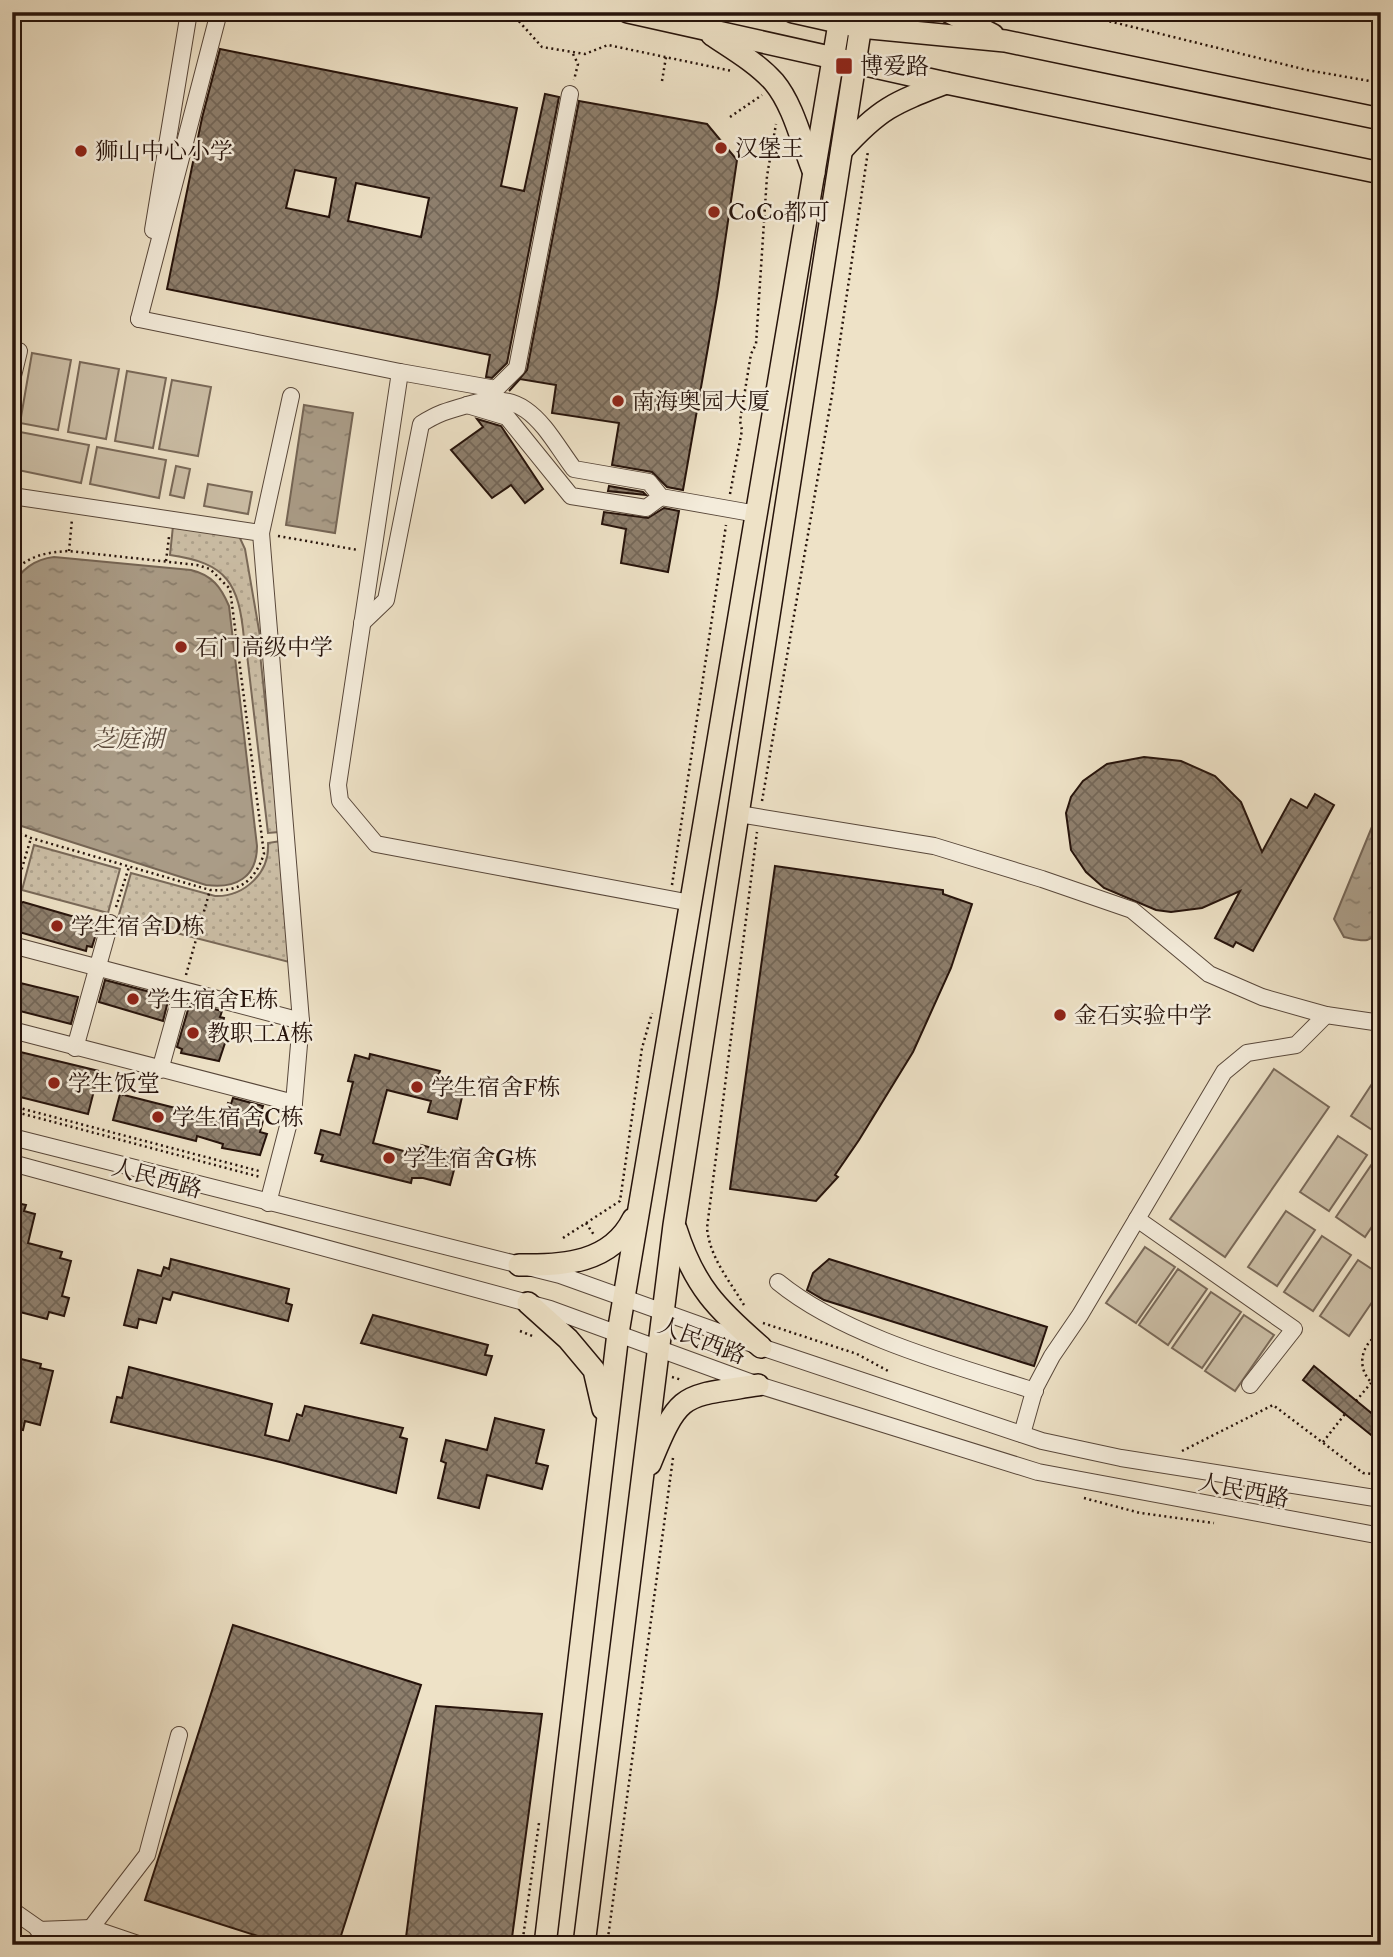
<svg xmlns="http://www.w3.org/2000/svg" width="1393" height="1957" viewBox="0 0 1393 1957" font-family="'IM FELL Double Pica','Noto Serif SC',serif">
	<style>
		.grass { fill: url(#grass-dots); stroke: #796959; stroke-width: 2 }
		.park { fill: #ccbfa7; stroke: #796959; stroke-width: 2 }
		.water { fill: url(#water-ripples); stroke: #756555; stroke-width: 2 }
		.building { fill: url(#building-cross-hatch); stroke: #26130b; stroke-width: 2; fill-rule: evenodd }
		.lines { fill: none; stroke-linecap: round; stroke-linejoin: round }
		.minor-casing { stroke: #58473a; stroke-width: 18 }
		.major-casing { stroke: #26130b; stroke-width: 24 }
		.path { stroke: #26130b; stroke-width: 2.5; stroke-dasharray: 2 3.5; stroke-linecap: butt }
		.minor { stroke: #f4ecdb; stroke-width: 16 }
		.major { stroke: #eee2c7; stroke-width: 21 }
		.poi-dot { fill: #8f2418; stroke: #f4ecdb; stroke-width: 2.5 }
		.labels { text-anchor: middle; stroke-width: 5; stroke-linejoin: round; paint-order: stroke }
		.poi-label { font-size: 23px; fill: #26130b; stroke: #f4ecdb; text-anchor: start }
		.street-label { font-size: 23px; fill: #26130b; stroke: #f4ecdb }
		.water-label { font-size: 24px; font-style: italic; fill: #5b4a3d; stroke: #f4ecdb }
	</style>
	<defs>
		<pattern id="grass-dots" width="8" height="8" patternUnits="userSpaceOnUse" patternTransform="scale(1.75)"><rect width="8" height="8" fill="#ccbfa7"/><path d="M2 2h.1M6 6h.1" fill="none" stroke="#afa38e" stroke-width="1.8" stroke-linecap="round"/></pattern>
		<pattern id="water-ripples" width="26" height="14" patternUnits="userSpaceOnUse" patternTransform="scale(1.75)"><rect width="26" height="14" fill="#aa9c87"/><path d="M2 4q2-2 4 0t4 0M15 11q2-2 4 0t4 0" fill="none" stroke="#8a7e6d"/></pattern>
		<pattern id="building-cross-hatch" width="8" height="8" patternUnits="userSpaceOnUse" patternTransform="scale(1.75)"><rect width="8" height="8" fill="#8e7f6d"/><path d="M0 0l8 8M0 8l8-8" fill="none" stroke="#746758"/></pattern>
	</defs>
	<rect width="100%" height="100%" fill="#eee2c7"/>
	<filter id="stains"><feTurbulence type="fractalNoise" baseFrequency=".00286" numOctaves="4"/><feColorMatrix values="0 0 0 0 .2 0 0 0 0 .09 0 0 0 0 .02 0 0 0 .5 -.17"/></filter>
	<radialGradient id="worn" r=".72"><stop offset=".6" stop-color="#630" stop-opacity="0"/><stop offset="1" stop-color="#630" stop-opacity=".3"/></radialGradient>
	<!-- grass -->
	<g class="grass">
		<path d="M173 526 239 536 245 549 260 636 244 639C239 583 227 563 170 555Z"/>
		<polygon points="259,644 279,832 268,833 246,646"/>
		<path d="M281 841 293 963 118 918 131 873 215 896C244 897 270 873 268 843Z"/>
		<polygon points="34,845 120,869 108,913 22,890"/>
	</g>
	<!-- park -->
	<g class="park">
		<polygon points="32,353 71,360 58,430 20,423"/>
		<polygon points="80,362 119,369 106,439 68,432"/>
		<polygon points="127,371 166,378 153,448 115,441"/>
		<polygon points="172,380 211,387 198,456 159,449"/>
		<polygon points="20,432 89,445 81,483 13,469"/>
		<polygon points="97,447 166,460 159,498 90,484"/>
		<polygon points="176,466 190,469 184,498 170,495"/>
		<polygon points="208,484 252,492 248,514 204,506"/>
		<polygon points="1274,1069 1329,1107 1225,1257 1170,1219"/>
		<polygon points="1381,1070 1381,1133 1380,1135 1351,1116"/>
		<polygon points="1338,1136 1367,1155 1329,1211 1300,1192"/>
		<polygon points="1374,1161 1381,1166 1381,1213 1365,1237 1336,1217"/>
		<polygon points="1286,1211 1315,1230 1277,1286 1248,1267"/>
		<polygon points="1322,1236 1351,1255 1313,1311 1284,1292"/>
		<polygon points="1145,1247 1175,1267 1136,1323 1106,1303"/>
		<polygon points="1358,1260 1381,1275 1381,1289 1349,1336 1320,1316"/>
		<polygon points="1178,1269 1207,1289 1168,1345 1139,1325"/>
		<polygon points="1211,1292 1241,1312 1202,1368 1172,1348"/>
		<polygon points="1244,1315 1274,1335 1235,1391 1205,1371"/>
	</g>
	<!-- water -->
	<g class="water">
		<polygon points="304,405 353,413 335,533 286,525"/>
		<path d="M54 557 191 570C212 575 221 587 229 606L257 846C257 878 235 889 206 885L12 823V587C20 570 35 559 54 557Z"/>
		<path d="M1381 805V927C1370 945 1363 941 1344 937L1334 919Z"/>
	</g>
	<!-- building -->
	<g class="building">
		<path d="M220 49 517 108 501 186 524 191 545 94 559 97 507 363 492 378 486 377 490 355 167 289 202 118ZM295 170 336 178 329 217 286 208ZM356 183 429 198 421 237 348 221Z"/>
		<polygon points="579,101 707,124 737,160 717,296 683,490 667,487 652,472 612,465 619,423 552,413 556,385 520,379 509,391 527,370"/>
		<polygon points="477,419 501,426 543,489 525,503 511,485 492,498 451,450 483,427"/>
		<polygon points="609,486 643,492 646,495 608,491"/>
		<polygon points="664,508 679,511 668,572 621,563 626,529 602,524 604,512 648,518"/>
		<polygon points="1144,757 1181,761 1215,776 1241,802 1262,852 1291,799 1307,808 1315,794 1334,805 1253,951 1236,942 1233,947 1215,938 1240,891 1202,908 1171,912 1156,910 1104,888 1086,872 1071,850 1066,813 1071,797 1083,781 1107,764"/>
		<polygon points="775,866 943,890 943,894 972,904 951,968 913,1052 859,1140 835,1175 838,1177 816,1201 730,1189"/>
		<polygon points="23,902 99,924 92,947 87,946 86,951 12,930 12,909"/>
		<polygon points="105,980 169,997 163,1021 99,1002"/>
		<polygon points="12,981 78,997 71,1024 12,1009"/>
		<polygon points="190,1003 222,1011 220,1017 224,1018 219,1038 226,1040 219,1061 181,1053 182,1049 177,1047"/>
		<polygon points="12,1050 99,1071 88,1114 12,1095"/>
		<polygon points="370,1054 440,1071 438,1077 447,1080 446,1084 464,1088 457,1119 428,1112 431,1101 387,1090 373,1143 419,1155 421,1145 458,1155 450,1185 423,1178 412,1178 411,1183 321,1161 323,1155 315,1153 321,1130 340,1135 353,1082 348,1081 355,1055 369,1059"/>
		<polygon points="120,1094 223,1120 228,1103 231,1104 233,1098 263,1106 261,1112 265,1113 260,1132 267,1134 260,1155 222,1148 223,1144 197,1136 196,1141 113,1120"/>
		<polygon points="12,1202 26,1205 24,1211 35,1214 28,1243 62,1252 60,1258 71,1261 62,1296 69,1298 64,1316 49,1312 47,1319 12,1310"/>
		<polygon points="171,1259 289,1289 286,1303 292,1305 288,1321 173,1292 170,1300 163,1298 156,1323 139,1319 137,1328 124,1325 138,1270 161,1276 164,1267 169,1269"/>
		<polygon points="829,1259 1047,1327 1034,1366 824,1300 807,1290 813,1273"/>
		<polygon points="373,1315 488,1345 485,1355 492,1356 486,1375 361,1343"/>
		<polygon points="17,1358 41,1364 40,1368 53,1371 40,1425 25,1421 23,1430 12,1428 12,1362 16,1363"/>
		<polygon points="1314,1366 1381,1421 1381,1443 1303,1380"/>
		<polygon points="129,1367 272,1404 265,1435 289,1441 297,1414 302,1416 305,1406 403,1428 400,1437 407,1439 396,1493 280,1462 111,1422 117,1397 122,1398"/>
		<polygon points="495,1418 544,1430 536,1463 548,1466 542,1489 487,1475 479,1508 438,1498 446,1463 441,1461 446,1440 487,1450"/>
		<polygon points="233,1625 421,1685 338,1945 286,1945 145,1900"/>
		<polygon points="436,1706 542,1714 511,1945 405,1945"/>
	</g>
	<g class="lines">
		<!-- minor casing -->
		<g class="minor-casing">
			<g id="minor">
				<polyline points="153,230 189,12"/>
				<polyline points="139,319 400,372 338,785 340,801 376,844 691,903"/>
				<polyline points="139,319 219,12"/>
				<polyline points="400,372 496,389 517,368 570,94"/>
				<polyline points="12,380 19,351"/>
				<polyline points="467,405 507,417 571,496 646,508 661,497"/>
				<polyline points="12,496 261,533 301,1021 294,1103 268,1203"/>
				<polyline points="261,533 291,396"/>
				<path d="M362 623 386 600 421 424C440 412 450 410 471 404 528 387 545 430 574 469L649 482 661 497 757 514"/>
				<polyline points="739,814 934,846 1042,879 1132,910 1209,974 1262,997 1326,1015 1381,1023"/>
				<polyline points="12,899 13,898"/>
				<polyline points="12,945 301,1021"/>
				<polyline points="12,1030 294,1103"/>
				<polyline points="75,1048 110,923"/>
				<polyline points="160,1070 182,991"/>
				<polyline points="12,1137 560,1275 761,1347 1042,1441 1121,1458 1381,1499"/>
				<polyline points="12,1163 550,1309 758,1385 1038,1472 1381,1536"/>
				<polyline points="1137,1219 1294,1329 1250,1385"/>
				<path d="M778 1282C844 1336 953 1365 1035 1391"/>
				<polyline points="1022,1434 1035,1388 1052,1356 1080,1315 1224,1072 1247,1053 1296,1045 1326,1015"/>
				<polyline points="12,1910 62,1945"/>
				<polyline points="91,1928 147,1855 179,1735"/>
				<polyline points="38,1930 91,1928 141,1945"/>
			</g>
		</g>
		<!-- major casing -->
		<g class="major-casing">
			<g id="major">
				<polyline points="628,12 946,83 1381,173"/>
				<polyline points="793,12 860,27 1005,41 1381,119"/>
				<polyline points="949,12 993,35"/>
				<path d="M712 35C733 49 757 63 774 82 794 106 802 144 814 173"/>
				<path d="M842 150C880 108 894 103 946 83"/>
				<path d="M676 1229C694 1286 717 1309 761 1347"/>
				<path d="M519 1265C563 1266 611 1263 633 1219"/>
				<polyline points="528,1303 568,1339 594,1370 603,1409"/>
				<path d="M650 1464C680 1390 682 1397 758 1385"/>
				<polyline points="545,1945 618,1333 841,12"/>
				<polyline points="584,1945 674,1225 863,12"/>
			</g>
		</g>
		<!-- path -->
		<g class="path">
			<polyline points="488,12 516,18 542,47 585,54 608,45 732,71"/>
			<polyline points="1072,12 1307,70 1381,83"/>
			<polyline points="573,54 578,64 574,80"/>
			<polyline points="662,81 666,57"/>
			<polyline points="730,117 762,95"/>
			<polyline points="730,494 742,430 740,421 751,354 756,344 767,176 776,124"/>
			<polyline points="278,536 358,550"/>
			<polyline points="69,551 72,519"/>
			<polyline points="166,561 169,537"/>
			<path d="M12 575C25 556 47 552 69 551L197 565 210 569 230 589 264 854C254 882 240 892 210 890L31 838 12 830"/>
			<polyline points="238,642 252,641"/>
			<polyline points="762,801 832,395 868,151"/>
			<polyline points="17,885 31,838"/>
			<polyline points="672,885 726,525"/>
			<polyline points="116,907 129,867"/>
			<polyline points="186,975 210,890"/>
			<polyline points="12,1106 259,1171"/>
			<polyline points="12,1111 260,1177"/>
			<polyline points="586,1223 594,1235"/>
			<polyline points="563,1238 620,1201 642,1048 652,1013"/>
			<path d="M744 1305C729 1280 710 1258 707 1228L757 832"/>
			<polyline points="763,1323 857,1354 890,1372"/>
			<polyline points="520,1331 535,1337"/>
			<path d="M1381 1333C1356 1346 1356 1377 1381 1389"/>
			<polyline points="672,1377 682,1380"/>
			<polyline points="1356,1401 1371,1383"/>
			<polyline points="1323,1442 1345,1414"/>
			<polyline points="1182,1451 1273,1405 1363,1473 1381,1475"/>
			<polyline points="1084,1498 1140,1513 1214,1523"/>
			<polyline points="522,1945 539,1823"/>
			<polyline points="607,1945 673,1458"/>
		</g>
		<!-- minor -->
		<use href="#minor" class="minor"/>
		<!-- major -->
		<use href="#major" class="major"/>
	</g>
	<!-- markers -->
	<g class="poi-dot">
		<rect x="835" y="57" width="18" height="18" rx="3.5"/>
		<circle cx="721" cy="148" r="7"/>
		<circle cx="81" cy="151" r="7"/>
		<circle cx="714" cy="212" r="7"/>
		<circle cx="618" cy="401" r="7"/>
		<circle cx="181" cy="647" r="7"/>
		<circle cx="57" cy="926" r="7"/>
		<circle cx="133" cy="999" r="7"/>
		<circle cx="1060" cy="1015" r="7"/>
		<circle cx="193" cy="1033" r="7"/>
		<circle cx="54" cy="1083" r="7"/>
		<circle cx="417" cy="1087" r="7"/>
		<circle cx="158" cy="1117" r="7"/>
		<circle cx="389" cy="1158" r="7"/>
	</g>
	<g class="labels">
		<!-- poi labels -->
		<g class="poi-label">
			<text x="860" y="74">博爱路</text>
			<text x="735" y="156">汉堡王</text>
			<text x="95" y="159">狮山中心小学</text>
			<text x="728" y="220">CoCo都可</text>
			<text x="632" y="409">南海奥园大厦</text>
			<text x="195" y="655">石门高级中学</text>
			<text x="71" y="934">学生宿舍D栋</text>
			<text x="147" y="1007">学生宿舍E栋</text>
			<text x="1074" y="1023">金石实验中学</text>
			<text x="207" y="1041">教职工A栋</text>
			<text x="68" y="1091">学生饭堂</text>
			<text x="431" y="1095">学生宿舍F栋</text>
			<text x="172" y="1125">学生宿舍C栋</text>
			<text x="403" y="1166">学生宿舍G栋</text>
		</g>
		<!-- street labels -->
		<g class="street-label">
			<text transform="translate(157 1178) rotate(15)" y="8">人民西路</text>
			<text transform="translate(702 1340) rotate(21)" y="8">人民西路</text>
			<text transform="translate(1244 1490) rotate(11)" y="8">人民西路</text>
		</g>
		<!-- water labels -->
		<g class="water-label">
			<text x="128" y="747">芝庭湖</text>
		</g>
	</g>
	<!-- margin -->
	<rect width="1393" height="1957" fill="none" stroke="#eee2c7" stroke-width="42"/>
	<rect x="14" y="14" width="1365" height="1929" fill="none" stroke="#26130b" stroke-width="3.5"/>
	<rect x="21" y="21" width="1351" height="1915" fill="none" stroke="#26130b" stroke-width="2"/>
	<rect width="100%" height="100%" filter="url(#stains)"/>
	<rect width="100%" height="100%" fill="url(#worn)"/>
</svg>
